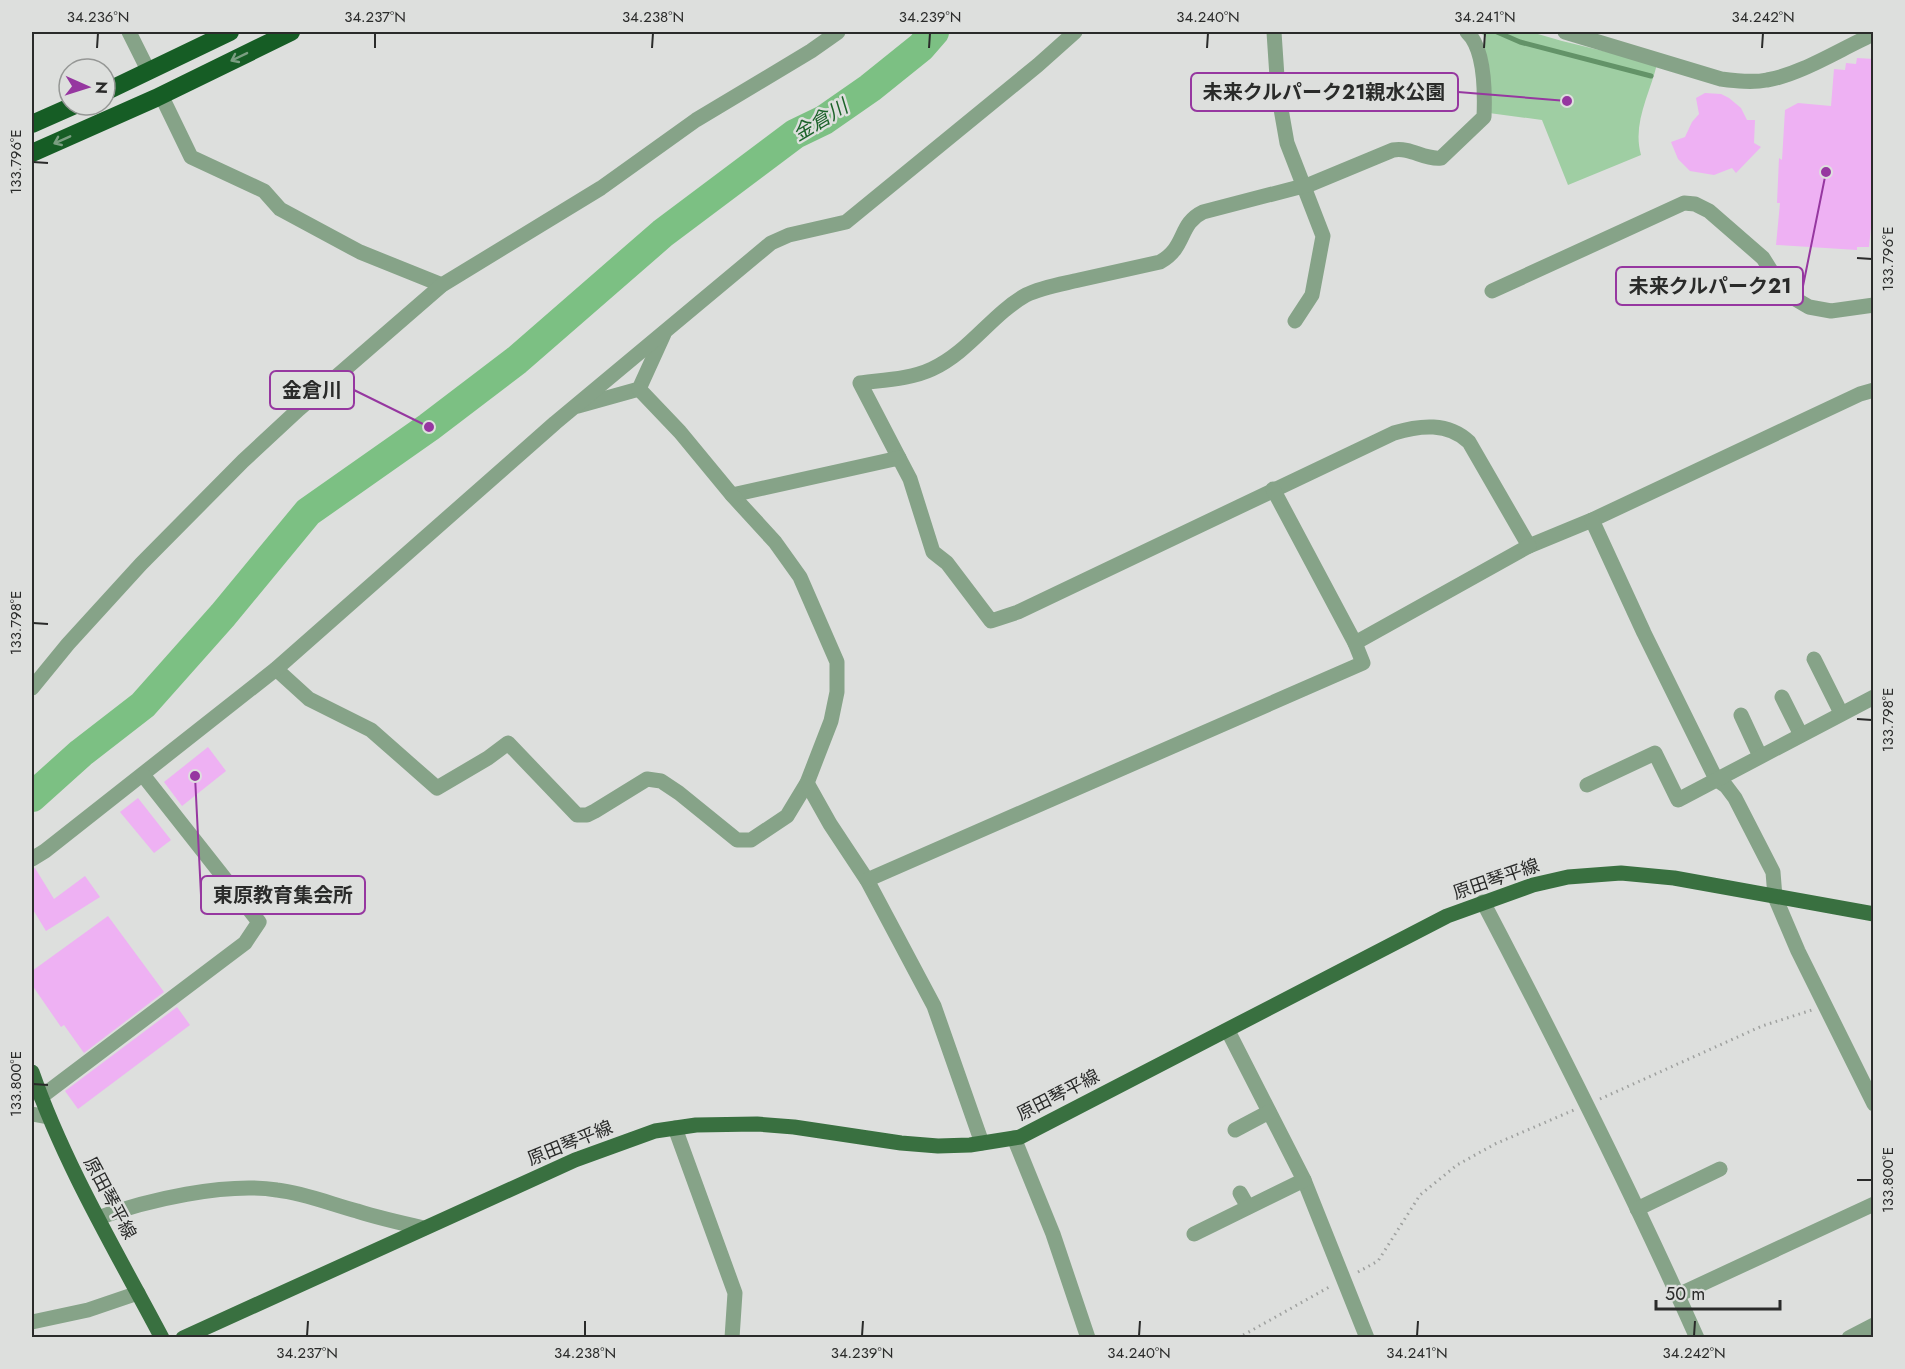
<svg xmlns="http://www.w3.org/2000/svg" width="1905" height="1369" viewBox="0 0 1905 1369" font-family="Jost,'Noto Sans JP',sans-serif">
	<style>
		.green { fill: #9fcea3 }
		.lines { fill: none; stroke-linecap: round; stroke-linejoin: round }
		.stream { stroke: #639368; stroke-width: 5 }
		.river { stroke: #7cc083; stroke-width: 30 }
		.building { fill: #eeb1f3 }
		.path { stroke: #9fa19f; stroke-width: 3; stroke-dasharray: 1.5 4.5; stroke-linecap: butt }
		.minor { stroke: #86a388; stroke-width: 15 }
		.major { stroke: #397040; stroke-width: 15 }
		.highway { stroke: #165d25; stroke-width: 18 }
		.oneway { stroke: #7a9e81 }
		.ticks { fill: none; stroke: #2a2b2a; stroke-width: 2 }
		.labels { text-anchor: middle; stroke-width: 5; stroke-linejoin: round; paint-order: stroke }
		.street-label { font-size: 18px; fill: #2a2b2a; stroke: #dddfdd }
		.water-label { font-size: 20px; font-style: italic; fill: #1c632a; stroke: #dddfdd }
		.leader { fill: none; stroke: #9637a0; stroke-width: 2 }
		.callout-dot { fill: #9637a0; stroke: #dddfdd; stroke-width: 2 }
		.callout { fill: #dddfdd; stroke: #9637a0; stroke-width: 2 }
		.callout-label { font-size: 20px; text-anchor: middle; font-weight: bold; fill: #2a2b2a }
		.neatline { fill: none; stroke: #2a2b2a; stroke-width: 2 }
		.ticks-label { font-size: 15px; text-anchor: middle; fill: #2a2b2a }
	</style>
	<rect width="100%" height="100%" fill="#dddfdd"/>
	<!-- green -->
	<path class="green" d="M1479 32H1531L1562 41 1657 64C1650 94 1632 123 1641 155L1568 185 1542 120 1489 113 1484 49 1486 37Z"/>
	<g class="lines">
		<!-- stream -->
		<polyline class="stream" points="1497,32 1520,42 1651,76"/>
		<!-- river -->
		<polyline class="river" points="32,797 81,753 143,705 223,615 308,512 429,427 517,360 663,233 795,134 824,120 870,88 921,47 934,32"/>
	</g>
	<!-- building -->
	<g class="building">
		<polygon points="1857,58 1874,59 1874,197 1869,247 1857,247 1857,250 1776,245 1780,203 1777,203 1779,158 1782,160 1785,110 1798,103 1831,106 1834,69 1845,70 1846,63 1856,64"/>
		<polygon points="1705,93 1721,94 1729,98 1741,108 1747,120 1755,120 1754,143 1761,147 1736,173 1732,168 1714,175 1690,171 1678,159 1671,142 1685,137 1692,122 1699,114 1696,98"/>
		<polygon points="208,747 226,771 182,806 164,782"/>
		<polygon points="138,798 171,840 154,853 120,812"/>
		<polygon points="35,868 54,899 85,876 100,897 46,931 32,908 32,869"/>
		<polygon points="108,916 164,992 84,1053 64,1025 61,1027 32,985 32,971"/>
		<polygon points="177,1007 190,1025 78,1109 65,1091"/>
	</g>
	<g class="lines">
		<!-- path -->
		<g class="path">
			<polyline points="1600,1099 1762,1026 1812,1010"/>
			<polyline points="1358,1272 1378,1261 1420,1195 1457,1165 1495,1144 1574,1110"/>
			<polyline points="1238,1338 1331,1286"/>
		</g>
		<!-- minor -->
		<g class="minor">
			<polyline points="129,32 149,72"/>
			<polyline points="1274,32 1278,92 1287,143 1323,236 1312,295 1295,321"/>
			<path d="M1565 32 1721 79C1736 81 1752 83 1767 80 1800 75 1842 48 1874 34"/>
			<polyline points="161,95 191,157 264,191 280,209 360,252 442,285"/>
			<polyline points="1492,291 1684,203 1695,204 1709,211 1763,258 1785,293 1809,307 1831,311 1874,305"/>
			<polyline points="578,406 639,389 664,334"/>
			<path d="M899 458 860 383C883 380 911 379 932 369 969 352 991 315 1026 295 1042 287 1062 284 1079 280 1106 274 1133 268 1160 262 1187 247 1178 224 1203 212L1311 184 1393 150C1412 147 1423 160 1441 158L1484 117C1485 93 1485 49 1467 32"/>
			<path d="M732 495 899 458 910 479 933 552 947 563 991 621 1018 612 1394 433C1420 425 1448 422 1469 442L1529 546 1592 520 1860 394 1874 390"/>
			<polyline points="1592,520 1644,633 1716,779 1726,786 1735,798 1773,872 1775,897 1798,951 1874,1104"/>
			<polyline points="1355,643 1529,546"/>
			<polyline points="1814,659 1841,713"/>
			<polyline points="276,669 309,699 371,730 437,788 488,758 508,743 577,815 587,815 595,811 647,779 661,781 679,793 737,840 751,840 787,816 807,783 831,721 837,692 837,662 800,577 775,542 732,495 680,432 639,389"/>
			<polyline points="32,688 68,644 141,564 243,461 299,409 442,285 601,188 696,120 811,51 838,32"/>
			<polyline points="1782,697 1801,735"/>
			<polyline points="1741,715 1760,756"/>
			<polyline points="807,783 830,824 867,880 934,1006 982,1143"/>
			<polyline points="1587,785 1655,753 1678,800 1874,697"/>
			<polyline points="32,859 45,851 276,669 555,423 771,243 789,235 846,222 1038,65 1075,32"/>
			<polyline points="867,880 1363,663 1355,643 1273,489"/>
			<path d="M1483 902C1558 1045 1631 1190 1697 1338"/>
			<polyline points="1228,1031 1304,1180 1367,1338"/>
			<polyline points="41,1097 245,943 259,922 143,775"/>
			<polyline points="32,1114 48,1117"/>
			<polyline points="675,1128 735,1293 732,1338"/>
			<polyline points="1235,1130 1269,1112"/>
			<polyline points="1014,1138 1053,1234 1088,1338"/>
			<polyline points="1240,1193 1248,1207"/>
			<polyline points="1637,1209 1720,1169"/>
			<path d="M98 1218C146 1200 226 1182 277 1190 304 1193 331 1204 357 1211 379 1218 401 1223 424 1228"/>
			<polyline points="1194,1234 1304,1180"/>
			<polyline points="1678,1295 1874,1204"/>
			<polyline points="32,1322 88,1310 138,1293"/>
			<polyline points="1849,1338 1874,1325"/>
		</g>
		<!-- major -->
		<g class="major">
			<path d="M32 1072C65 1166 116 1251 162 1338"/>
			<polyline points="183,1338 575,1160 655,1131 696,1125 757,1124 794,1127 901,1143 938,1146 970,1145 1020,1137 1447,916 1533,885 1568,877 1621,873 1674,878 1874,914"/>
		</g>
		<!-- highway -->
		<g class="highway">
			<polyline points="105,92 230,32"/>
			<polyline points="32,124 75,105"/>
			<polyline points="32,153 156,98 291,32"/>
		</g>
	</g>
	<!-- one-way arrows -->
	<defs><path id="oneway-shaft" d="M-6 0H5M1.5-3L5.5 0L1.5 3" fill="none" stroke-width="1.6" stroke-linecap="round" stroke-linejoin="round" transform="scale(1.5)"/></defs>
	<g class="oneway">
		<use href="#oneway-shaft" transform="translate(239 57) rotate(154)"/>
		<use href="#oneway-shaft" transform="translate(62 140) rotate(156)"/>
	</g>
	<!-- ticks -->
	<path class="ticks" d="M97 48 98 33M375 48V33M652 48 653 33M929 48 930 33M1207 48 1208 33M1484 48 1485 33M1762 48 1763 33M33 162 48 163M1857 258 1872 259M33 623 48 624M1857 719 1872 720M33 1084 48 1085M1857 1180H1872M307 1336 308 1321M585 1336V1321M862 1336 863 1321M1139 1336 1140 1321M1417 1336 1418 1321M1694 1336 1695 1321"/>
	<g class="labels">
		<!-- street labels -->
		<g class="street-label">
			<text transform="translate(1496 879) rotate(-19)" y="6">原田琴平線</text>
			<text transform="translate(1058 1095) rotate(-27)" y="6">原田琴平線</text>
			<text transform="translate(570 1143) rotate(-22)" y="6">原田琴平線</text>
			<text transform="translate(110 1198) rotate(62)" y="6">原田琴平線</text>
		</g>
		<!-- water labels -->
		<g class="water-label">
			<text transform="translate(820 120) rotate(-31)" y="7">金倉川</text>
		</g>
	</g>
	<!-- callouts -->
	<path class="leader" d="M1567 101L1458 92M1826 172L1803 286M429 427L354 390M195 776L201 895"/>
	<g class="callout-dot">
		<circle cx="1567" cy="101" r="6"/>
		<circle cx="1826" cy="172" r="6"/>
		<circle cx="429" cy="427" r="6"/>
		<circle cx="195" cy="776" r="6"/>
	</g>
	<g class="callout">
		<rect x="1191" y="73" width="267" height="38" rx="6"/>
		<rect x="1616" y="267" width="187" height="38" rx="6"/>
		<rect x="270" y="371" width="84" height="38" rx="6"/>
		<rect x="201" y="876" width="164" height="38" rx="6"/>
	</g>
	<g class="callout-label">
		<text x="1324" y="99">未来クルパーク21親水公園</text>
		<text x="1710" y="293">未来クルパーク21</text>
		<text x="312" y="397">金倉川</text>
		<text x="283" y="902">東原教育集会所</text>
	</g>
	<!-- border -->
	<rect width="1905" height="1369" fill="none" stroke="#dddfdd" stroke-width="66"/>
	<!-- north arrow -->
	<g transform="translate(87 87) rotate(93)"><circle r="28" fill="#dddfdd" stroke="#959795" stroke-width="1.5"/>
	<path d="M0-4.5L10 22L0 15L-10 22Z" fill="#9637a0"/>
	<text y="-9" font-size="16" font-weight="bold" text-anchor="middle" fill="#2a2b2a">N</text>
	</g>
	<!-- scale -->
	<path d="M1656 1300v9h124v-9" fill="none" stroke="#2a2b2a" stroke-width="3"/>
	<text x="1665" y="1300" font-size="18" fill="#2a2b2a" stroke="#dddfdd" stroke-width="4.5" paint-order="stroke">50 m</text>
	<rect x="33" y="33" width="1839" height="1303" class="neatline"/>
	<g class="ticks-label">
		<text x="98" y="22">34.236°N</text>
		<text x="375" y="22">34.237°N</text>
		<text x="653" y="22">34.238°N</text>
		<text x="930" y="22">34.239°N</text>
		<text x="1208" y="22">34.240°N</text>
		<text x="1485" y="22">34.241°N</text>
		<text x="1763" y="22">34.242°N</text>
		<text transform="translate(16 162) rotate(-90)" y="5">133.796°E</text>
		<text transform="translate(1888 259) rotate(-90)" y="5">133.796°E</text>
		<text transform="translate(16 623) rotate(-90)" y="5">133.798°E</text>
		<text transform="translate(1888 720) rotate(-90)" y="5">133.798°E</text>
		<text transform="translate(16 1084) rotate(-90)" y="5">133.800°E</text>
		<text transform="translate(1888 1180) rotate(-90)" y="5">133.800°E</text>
		<text x="307" y="1358">34.237°N</text>
		<text x="585" y="1358">34.238°N</text>
		<text x="862" y="1358">34.239°N</text>
		<text x="1139" y="1358">34.240°N</text>
		<text x="1417" y="1358">34.241°N</text>
		<text x="1694" y="1358">34.242°N</text>
	</g>
</svg>
